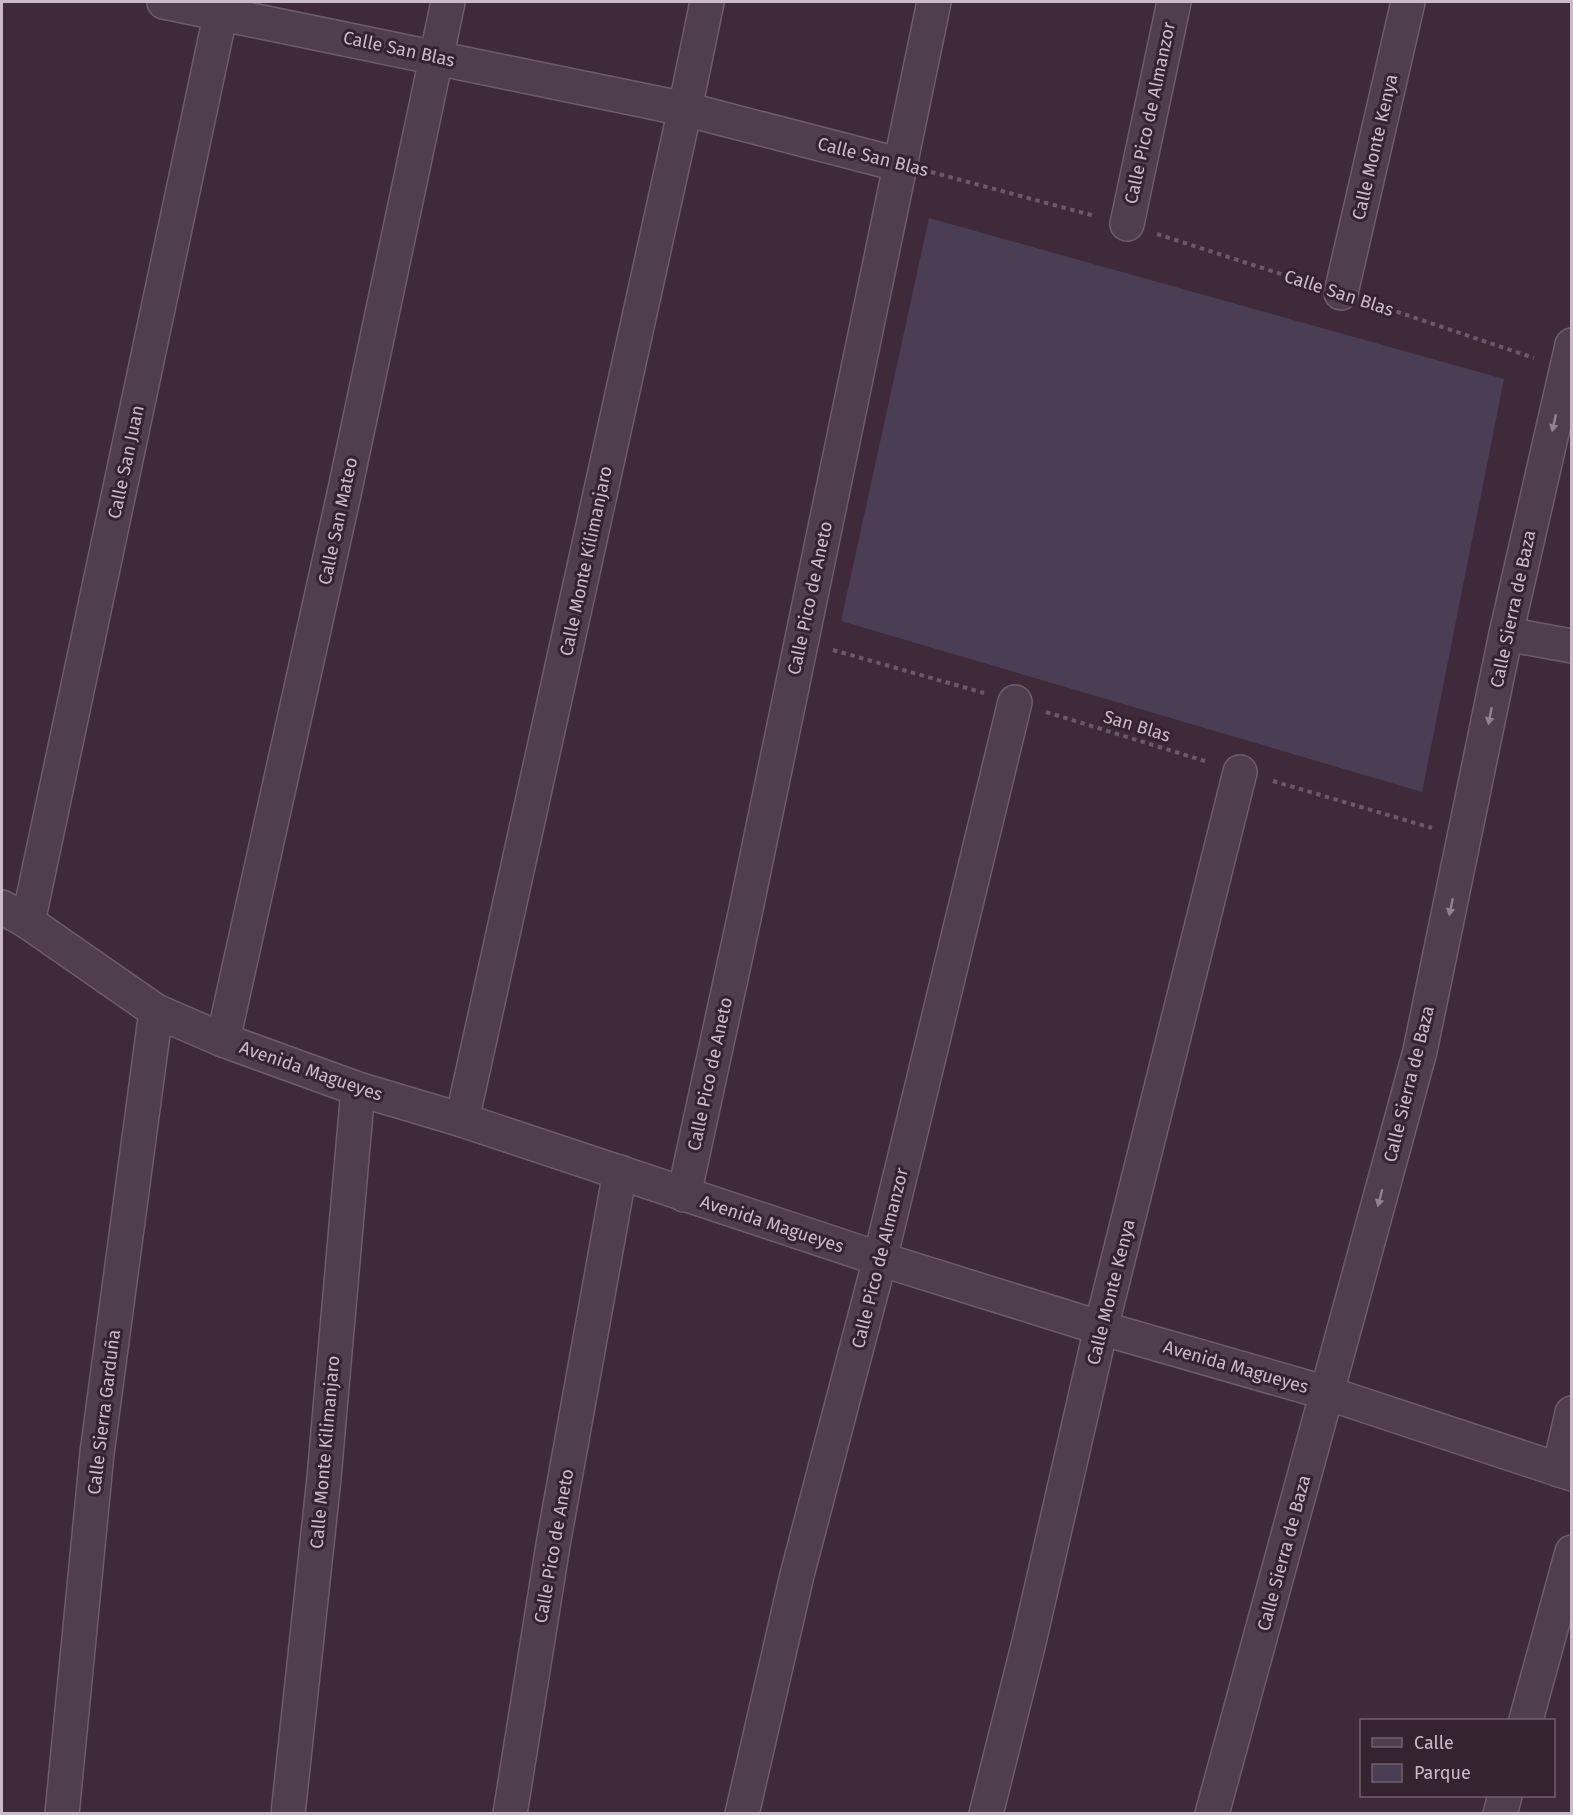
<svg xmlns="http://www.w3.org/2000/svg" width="1573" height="1815" viewBox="0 0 1573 1815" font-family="'Fira Sans',sans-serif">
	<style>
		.green { fill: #4a3e55 }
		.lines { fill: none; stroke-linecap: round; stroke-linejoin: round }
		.minor-casing { stroke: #6d5c69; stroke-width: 36 }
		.path { stroke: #685a6c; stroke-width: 4; stroke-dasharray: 4.5 4.5; stroke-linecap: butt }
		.minor { stroke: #4f3e4b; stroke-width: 33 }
		.oneway { fill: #93838f }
		.labels { text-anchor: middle; stroke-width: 6; stroke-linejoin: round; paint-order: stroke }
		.street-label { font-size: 18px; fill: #cabbc6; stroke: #352330 }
	</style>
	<rect width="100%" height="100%" fill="#3f2a3a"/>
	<!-- green -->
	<polygon class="green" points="929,218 1504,379 1422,792 841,621"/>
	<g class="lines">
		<!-- minor casing -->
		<g class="minor-casing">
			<g id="minor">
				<polyline points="164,2 685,109 901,165"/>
				<polyline points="1127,224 1174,2"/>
				<polyline points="1341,293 1408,2"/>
				<polyline points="1506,634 1572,646"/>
				<polyline points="2,907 28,922 156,1011 223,1040 358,1089 462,1120 880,1259 1101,1328 1327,1393 1572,1474"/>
				<polyline points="28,922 223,2"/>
				<polyline points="223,1040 344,494 448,2"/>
				<polyline points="462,1120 685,109 707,2"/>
				<polyline points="684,1195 746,909 934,2"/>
				<polyline points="1559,1470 1572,1413"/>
				<polyline points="1526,1720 1572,1552"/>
				<polyline points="62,1814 97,1453 156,1011"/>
				<polyline points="288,1814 324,1478 358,1089"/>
				<polyline points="510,1814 553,1545 620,1172"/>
				<polyline points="742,1814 797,1575 880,1259 1015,702"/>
				<polyline points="986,1814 1029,1642 1101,1328 1240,772"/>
				<polyline points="1212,1814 1420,1051 1506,634 1572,345"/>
				<polyline points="1500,1814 1505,1796"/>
			</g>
		</g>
		<!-- path -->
		<g class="path">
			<polyline points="931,172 1095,216"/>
			<polyline points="1157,234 1309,283"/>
			<polyline points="1371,303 1534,358"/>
			<polyline points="833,650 984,693"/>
			<polyline points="1046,712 1208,762"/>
			<polyline points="1273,781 1432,828"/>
		</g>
		<!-- minor -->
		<use href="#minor" class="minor"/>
	</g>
	<!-- one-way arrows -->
	<defs><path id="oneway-solid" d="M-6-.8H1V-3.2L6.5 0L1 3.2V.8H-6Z" transform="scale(1.5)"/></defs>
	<g class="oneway">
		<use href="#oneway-solid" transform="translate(1554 423) rotate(103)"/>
		<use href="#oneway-solid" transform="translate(1490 716) rotate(101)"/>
		<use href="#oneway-solid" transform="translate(1451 907) rotate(102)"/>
		<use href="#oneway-solid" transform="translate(1380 1198) rotate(105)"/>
	</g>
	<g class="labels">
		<!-- street labels -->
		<g class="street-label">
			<text transform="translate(399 49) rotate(12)" y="6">Calle San Blas</text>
			<text transform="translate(1150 113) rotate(-78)" y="6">Calle Pico de Almanzor</text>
			<text transform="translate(1375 147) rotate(-77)" y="6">Calle Monte Kenya</text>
			<text transform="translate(873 157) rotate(14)" y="6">Calle San Blas</text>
			<text transform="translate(1339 293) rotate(18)" y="6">Calle San Blas</text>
			<text transform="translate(126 462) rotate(-78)" y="6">Calle San Juan</text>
			<text transform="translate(338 521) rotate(-78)" y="6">Calle San Mateo</text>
			<text transform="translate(586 561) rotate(-78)" y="6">Calle Monte Kilimanjaro</text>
			<text transform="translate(810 598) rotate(-78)" y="6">Calle Pico de Aneto</text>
			<text transform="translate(1513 609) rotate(-78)" y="6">Calle Sierra de Baza</text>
			<text transform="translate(1137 726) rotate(17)" y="6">San Blas</text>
			<text transform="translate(311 1071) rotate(19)" y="6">Avenida Magueyes</text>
			<text transform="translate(710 1074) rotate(-78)" y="6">Calle Pico de Aneto</text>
			<text transform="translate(1409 1084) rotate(-76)" y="6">Calle Sierra de Baza</text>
			<text transform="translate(772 1224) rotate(18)" y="6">Avenida Magueyes</text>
			<text transform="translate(880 1258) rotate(-76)" y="6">Calle Pico de Almanzor</text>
			<text transform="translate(1111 1292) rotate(-76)" y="6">Calle Monte Kenya</text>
			<text transform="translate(1236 1367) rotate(16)" y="6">Avenida Magueyes</text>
			<text transform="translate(104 1412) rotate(-83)" y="6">Calle Sierra Garduña</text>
			<text transform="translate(325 1452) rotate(-85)" y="6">Calle Monte Kilimanjaro</text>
			<text transform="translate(554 1546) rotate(-80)" y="6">Calle Pico de Aneto</text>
			<text transform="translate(1284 1553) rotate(-75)" y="6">Calle Sierra de Baza</text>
		</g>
	</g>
	<!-- border -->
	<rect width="1573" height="1815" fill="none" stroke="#cabbc6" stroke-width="6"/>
	<!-- legend -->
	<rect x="1360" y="1719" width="195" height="78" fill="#352330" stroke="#71606c" stroke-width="1.5"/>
	<rect x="1372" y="1738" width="30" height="9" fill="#4f3e4b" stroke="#71606c" stroke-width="1.5"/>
	<text x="1414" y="1749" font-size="18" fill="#cabbc6">Calle</text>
	<rect x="1372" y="1764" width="30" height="18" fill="#4a3e55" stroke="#71606c" stroke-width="1.5"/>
	<text x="1414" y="1779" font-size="18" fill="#cabbc6">Parque</text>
</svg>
